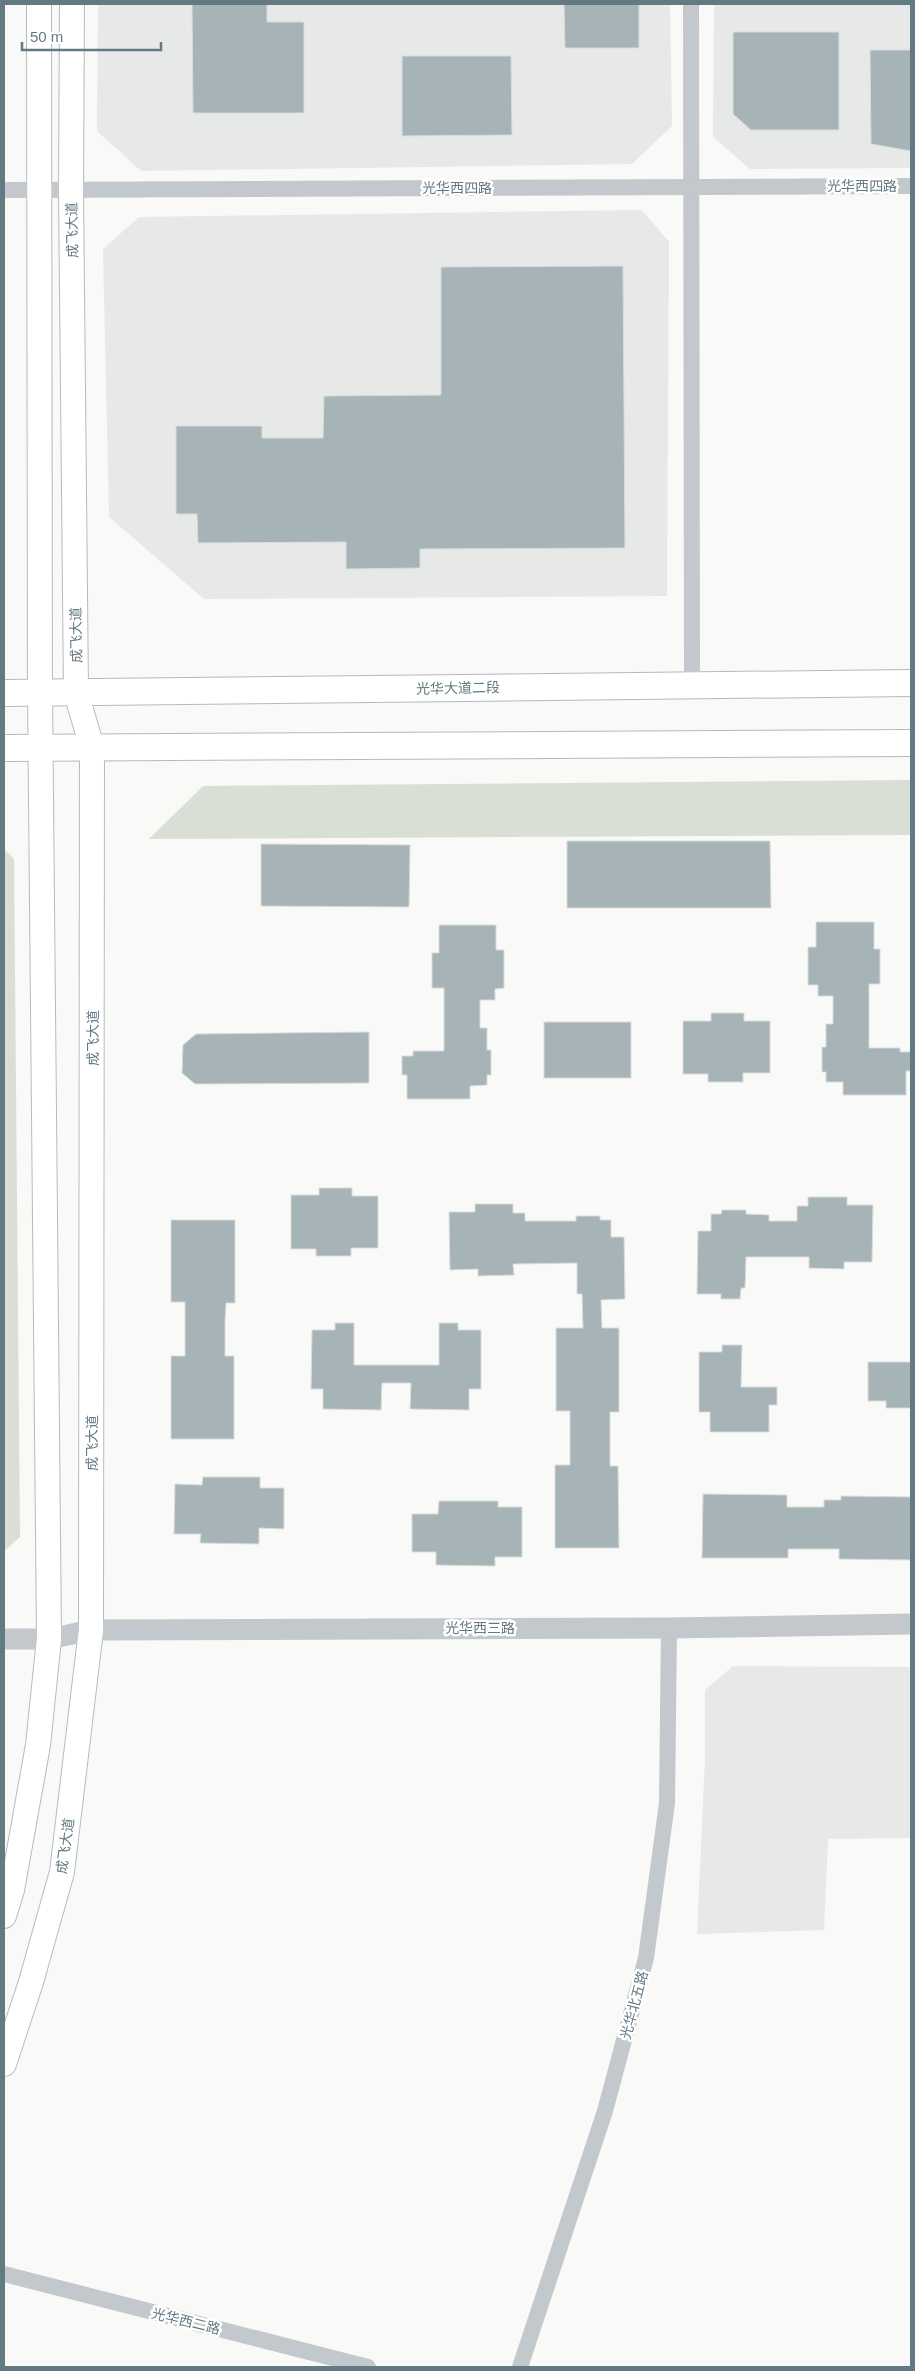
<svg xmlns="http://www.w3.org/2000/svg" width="915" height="2371" viewBox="0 0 915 2371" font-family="Arial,'Noto Sans SC',sans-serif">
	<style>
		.built { fill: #e7e9e8 }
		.green { fill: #dadfd6 }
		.building { fill: #a6b3b7; stroke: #dbdbd9 }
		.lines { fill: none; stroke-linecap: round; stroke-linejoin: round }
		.secondary-casing { stroke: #b4bcc0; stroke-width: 26 }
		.primary-casing { stroke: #b3babe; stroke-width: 28 }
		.minor { stroke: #c2c8cb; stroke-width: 16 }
		.tertiary { stroke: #c2c8cb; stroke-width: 21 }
		.secondary { stroke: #fff; stroke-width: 24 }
		.primary { stroke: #fff; stroke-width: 26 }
		.labels { text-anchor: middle; stroke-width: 5; stroke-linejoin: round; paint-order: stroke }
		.street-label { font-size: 14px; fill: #637a83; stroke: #fff }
	</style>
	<rect width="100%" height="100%" fill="#f9f9f7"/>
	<!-- built -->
	<g class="built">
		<polygon points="98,4 670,4 672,126 632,164 141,171 97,131"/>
		<polygon points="714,4 911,4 911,168 750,169 713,137"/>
		<polygon points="642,210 669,242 667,596 204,599 109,517 103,249 139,217"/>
		<polygon points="733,1666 911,1667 911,1838 828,1839 824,1930 697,1934 705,1758 705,1690"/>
	</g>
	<!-- green -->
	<g class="green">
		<polygon points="911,780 911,835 149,839 203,786"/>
		<polygon points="4,849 14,859 20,1537 4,1551"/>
	</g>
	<!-- building -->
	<g class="building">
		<polygon points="192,4 267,4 267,22 304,22 304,113 193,113"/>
		<polygon points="564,4 639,4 639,48 565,48"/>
		<polygon points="733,32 839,32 839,130 751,130 733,114"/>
		<polygon points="870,50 911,50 911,151 871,144"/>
		<polygon points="402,56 511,56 512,135 402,136"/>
		<polygon points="623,266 625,548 420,549 420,568 346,569 346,542 198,543 197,514 176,514 176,426 262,426 262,438 323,438 324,396 441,395 441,267"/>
		<polygon points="567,841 770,841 771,908 567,908"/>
		<polygon points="261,844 410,845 409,907 261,906"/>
		<polygon points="816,922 874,922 874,949 880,949 880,984 869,984 869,1048 900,1048 900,1052 911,1052 911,1071 906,1071 906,1095 843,1095 843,1082 826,1082 826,1072 822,1072 822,1047 826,1047 826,1024 833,1024 833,996 818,996 818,985 808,985 808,947 816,947"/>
		<polygon points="439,925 496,925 496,950 504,950 504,988 495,989 495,1000 480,1000 480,1028 487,1028 487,1050 491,1050 491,1075 487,1075 487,1085 470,1086 470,1099 407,1099 407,1075 402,1075 402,1056 413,1056 413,1051 444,1051 444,988 432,988 432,953 439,953"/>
		<polygon points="711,1013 744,1013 744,1021 770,1021 770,1073 743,1073 743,1082 708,1082 708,1074 683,1074 683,1021 711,1021"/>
		<rect x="544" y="1022" width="87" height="56"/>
		<polygon points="369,1032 369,1083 195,1084 182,1073 183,1045 196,1034"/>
		<polygon points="319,1188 352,1188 352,1196 378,1196 378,1248 351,1248 351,1256 316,1256 316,1249 291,1249 291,1195 319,1195"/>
		<polygon points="808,1197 847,1197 847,1205 873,1205 872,1262 844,1262 844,1269 809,1268 809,1257 746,1257 745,1288 741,1288 740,1299 721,1299 721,1294 697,1294 698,1231 711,1231 711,1214 721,1214 722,1210 746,1210 746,1214 769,1215 769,1221 797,1221 797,1206 808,1206"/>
		<polygon points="475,1204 513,1204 513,1213 525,1213 525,1221 576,1221 576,1216 600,1216 600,1220 611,1220 611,1237 624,1237 625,1299 601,1300 602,1328 619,1328 619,1412 610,1412 610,1466 618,1466 619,1548 555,1548 555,1465 570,1465 570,1411 556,1411 556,1328 583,1328 582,1294 577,1294 577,1263 513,1264 514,1275 478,1276 478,1269 450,1270 449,1212 475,1212"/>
		<polygon points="171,1220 235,1220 235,1303 226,1303 225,1322 225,1356 234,1356 234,1439 171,1439 171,1356 185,1356 185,1302 171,1302"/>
		<polygon points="335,1323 354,1323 354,1365 439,1365 439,1323 458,1323 458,1330 481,1330 481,1389 469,1389 469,1410 410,1409 411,1383 382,1383 381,1410 323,1409 323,1389 311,1389 312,1330 335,1330"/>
		<polygon points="722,1345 742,1345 741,1387 777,1387 777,1405 769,1405 769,1432 710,1432 710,1412 699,1412 699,1352 722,1352"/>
		<polygon points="868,1362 911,1362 911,1408 886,1408 886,1401 868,1401"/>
		<polygon points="203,1477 260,1477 260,1488 284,1488 284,1529 259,1528 259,1544 200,1543 201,1534 174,1534 175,1484 202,1485"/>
		<polygon points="703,1494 787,1495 787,1507 824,1507 824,1500 841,1500 841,1496 911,1497 911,1560 839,1559 839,1549 788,1549 788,1558 702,1558"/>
		<polygon points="439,1501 498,1501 498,1507 522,1507 522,1557 495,1557 495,1566 436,1565 436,1552 412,1552 412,1514 438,1514"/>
	</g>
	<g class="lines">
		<!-- secondary casing -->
		<g class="secondary-casing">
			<g id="secondary">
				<polyline points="4,1916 12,1890 38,1745 49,1639 40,693 39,4"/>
				<polyline points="4,2064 31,1982 62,1872 91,1630 92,747 76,693 71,190 72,4"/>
			</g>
		</g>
		<!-- primary casing -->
		<g class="primary-casing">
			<g id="primary">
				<polyline points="4,693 911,683"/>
				<polyline points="4,748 911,743"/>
			</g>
		</g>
		<!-- minor -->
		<g class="minor">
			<polyline points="691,4 692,686"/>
			<polyline points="4,190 911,186"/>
			<polyline points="4,2274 368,2367"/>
			<polyline points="520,2367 605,2111 646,1958 667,1803 669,1628"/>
		</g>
		<!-- tertiary -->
		<polyline class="tertiary" points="4,1639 49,1639 91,1630 669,1628 911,1624"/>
		<!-- secondary -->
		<use href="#secondary" class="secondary"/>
		<!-- primary -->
		<use href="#primary" class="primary"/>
	</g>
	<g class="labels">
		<!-- street labels -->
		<g class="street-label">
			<text x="862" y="191">光华西四路</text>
			<text x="457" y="193">光华西四路</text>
			<text transform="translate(72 230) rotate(-91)" y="5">成飞大道</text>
			<text transform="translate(76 635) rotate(-91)" y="5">成飞大道</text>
			<text transform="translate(458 688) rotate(-1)" y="5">光华大道二段</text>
			<text transform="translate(93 1038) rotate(-90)" y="5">成飞大道</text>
			<text transform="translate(92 1443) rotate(-90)" y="5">成飞大道</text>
			<text x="480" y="1633">光华西三路</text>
			<text transform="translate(65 1846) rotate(-82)" y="5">成飞大道</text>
			<text transform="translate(634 2005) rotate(-75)" y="5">光华北五路</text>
			<text transform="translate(186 2321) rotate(14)" y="5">光华西二路</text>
		</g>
	</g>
	<!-- border -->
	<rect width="915" height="2371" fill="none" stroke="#637a83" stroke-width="10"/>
	<!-- scale -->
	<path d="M22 42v8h139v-8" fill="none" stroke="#637a83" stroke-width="2.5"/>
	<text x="30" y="42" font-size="15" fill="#637a83" stroke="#ffffff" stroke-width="4" paint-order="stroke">50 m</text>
</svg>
